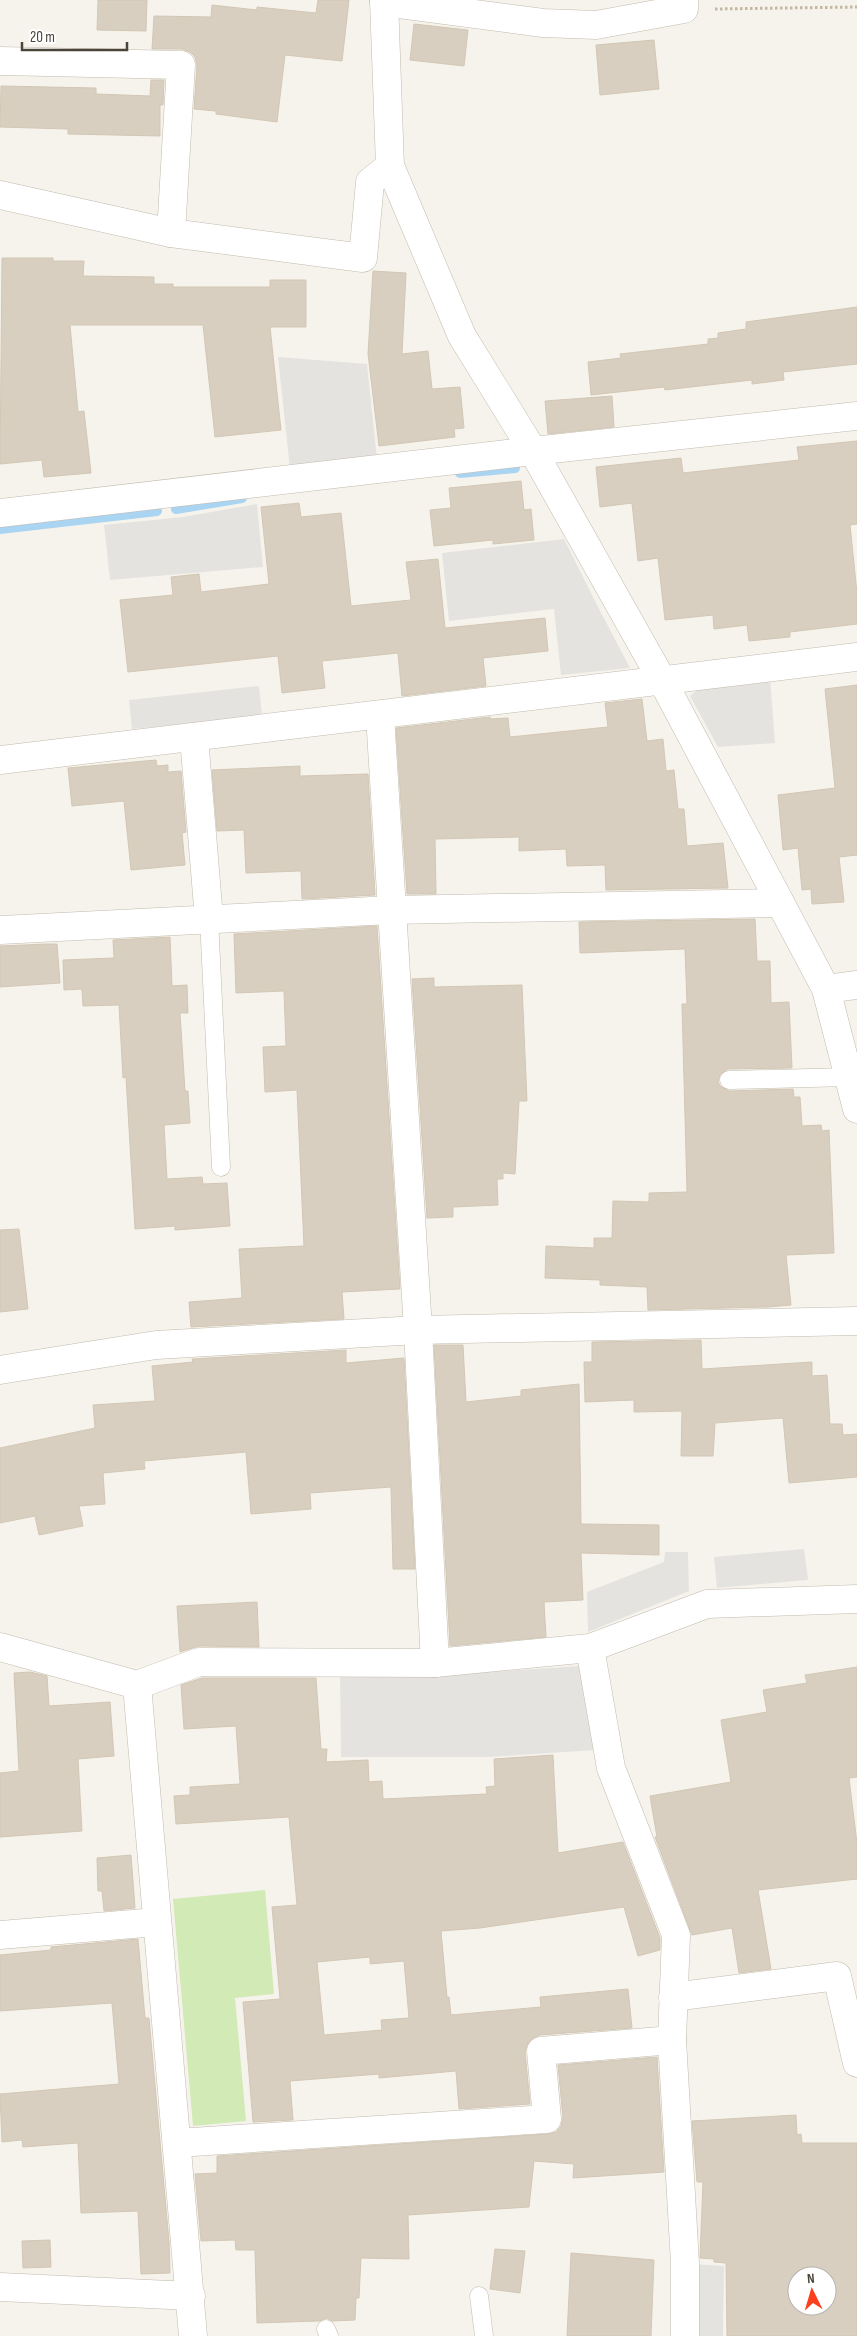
<svg xmlns="http://www.w3.org/2000/svg" width="857" height="2336" viewBox="0 0 857 2336" font-family="'Sofia Sans Condensed',sans-serif">
	<style>
		.green { fill: #d2eab5 }
		.parking { fill: #e5e3e0 }
		.lines { fill: none; stroke-linecap: round; stroke-linejoin: round }
		.stream { stroke: #a9d4f2; stroke-width: 10 }
		.building { fill: #d8cfc1; stroke: #d3c7b4; fill-rule: evenodd }
		.service-casing { stroke: #c2bbae; stroke-width: 19 }
		.minor-casing { stroke: #c2bbae; stroke-width: 29 }
		.path { stroke: #c4b79f; stroke-width: 3; stroke-dasharray: 2.5 2.5; stroke-linecap: butt }
		.service { stroke: #fff; stroke-width: 18 }
		.minor { stroke: #fff; stroke-width: 28 }
	</style>
	<rect width="100%" height="100%" fill="#f6f3ec"/>
	<!-- green -->
	<polygon class="green" points="265,1890 274,1994 235,1998 246,2121 193,2126 173,1899"/>
	<!-- parking -->
	<g class="parking">
		<polygon points="278,357 367,364 377,459 290,469"/>
		<polygon points="257,504 263,567 110,580 104,525 183,517"/>
		<polygon points="564,539 597,605 630,668 561,675 554,609 449,621 442,553"/>
		<polygon points="770,678 775,743 718,747 690,696 703,685"/>
		<polygon points="259,686 262,716 132,729 129,700"/>
		<polygon points="804,1549 808,1580 717,1588 714,1557"/>
		<polygon points="665,1552 688,1552 689,1591 588,1632 587,1592 664,1562"/>
		<polygon points="581,1666 595,1750 490,1757 341,1757 340,1673 487,1672"/>
		<polygon points="691,2264 724,2266 723,2336 690,2336"/>
	</g>
	<g class="lines">
		<!-- stream -->
		<g class="stream">
			<polyline points="460,473 515,468"/>
			<polyline points="176,509 242,498"/>
			<polyline points="0,529 157,511"/>
		</g>
	</g>
	<!-- building -->
	<g class="building">
		<polygon points="98,0 147,0 146,31 97,30"/>
		<polygon points="318,0 349,0 342,61 285,55 277,122 216,114 216,111 194,109 197,66 195,57 190,52 182,49 152,49 154,16 211,17 212,5 257,10 257,7 316,13"/>
		<polygon points="414,24 468,30 464,66 410,60"/>
		<polygon points="654,40 659,89 600,95 596,45"/>
		<polygon points="151,80 164,80 163,105 160,105 160,136 68,134 68,129 0,127 1,86 96,88 96,94 150,96"/>
		<polygon points="2,258 53,258 53,261 84,261 83,276 154,277 154,284 173,284 173,287 270,287 270,280 306,280 306,327 270,327 281,430 215,437 203,325 70,325 78,412 84,411 91,473 44,477 42,460 0,464"/>
		<polygon points="373,271 406,273 402,354 428,351 432,389 460,387 464,428 454,429 455,437 379,446 368,354"/>
		<polygon points="857,307 857,364 783,372 784,380 752,384 752,380 665,390 664,387 591,395 588,362 621,358 620,354 708,344 708,339 718,338 718,333 746,329 746,322"/>
		<polygon points="612,396 614,427 548,434 545,401"/>
		<polygon points="857,441 857,524 850,525 857,593 857,624 790,632 790,637 749,641 747,625 714,629 713,615 665,620 658,558 638,561 632,503 600,507 596,467 681,458 683,473 799,460 797,447"/>
		<polygon points="521,481 524,510 531,509 534,540 493,544 493,540 434,546 430,510 451,508 449,488"/>
		<polygon points="299,503 301,517 341,513 351,606 411,600 406,562 438,559 445,628 545,618 548,651 483,658 486,686 402,696 398,653 322,661 325,688 282,693 278,656 128,672 120,600 173,595 171,577 199,574 201,592 269,584 261,507"/>
		<polygon points="857,685 857,855 839,857 844,902 812,904 811,889 802,890 798,848 783,850 778,795 835,788 825,689"/>
		<polygon points="642,699 647,741 663,739 666,771 674,770 678,809 684,809 687,846 723,843 728,888 606,890 605,865 567,866 566,849 519,851 519,837 435,839 436,894 407,894 396,728 490,717 490,719 508,718 510,737 608,727 605,703"/>
		<polygon points="156,760 157,766 168,765 168,772 181,771 186,832 182,833 185,865 131,870 124,801 72,806 68,768"/>
		<polygon points="300,766 300,776 368,774 375,895 302,899 301,871 246,873 244,830 217,831 212,770"/>
		<polygon points="755,919 757,961 770,961 771,1003 789,1002 792,1068 728,1069 720,1075 718,1081 720,1086 729,1091 793,1089 794,1097 800,1097 802,1126 821,1125 822,1131 829,1130 834,1253 786,1255 791,1305 768,1307 648,1310 647,1287 600,1285 600,1280 545,1278 546,1246 594,1248 594,1238 612,1238 613,1201 649,1202 649,1193 687,1192 682,1004 687,1004 685,949 580,953 579,922"/>
		<polygon points="377,926 400,1289 342,1292 344,1319 191,1327 189,1302 242,1298 239,1249 304,1246 297,1090 265,1092 263,1047 286,1046 284,991 236,993 234,934"/>
		<polygon points="170,937 172,986 187,985 188,1013 180,1013 185,1091 188,1091 190,1123 164,1125 167,1179 202,1177 203,1184 227,1183 230,1226 175,1230 175,1226 135,1229 126,1077 123,1078 119,1005 83,1006 82,989 64,990 63,960 114,958 113,940"/>
		<polygon points="47,944 57,944 60,983 0,987 0,946"/>
		<polygon points="434,978 434,987 522,985 527,1101 519,1101 515,1174 503,1173 503,1179 497,1179 498,1205 453,1207 453,1217 427,1218 412,979"/>
		<polygon points="19,1229 28,1309 0,1312 0,1230"/>
		<polygon points="701,1340 702,1369 812,1362 812,1376 827,1375 830,1424 842,1424 843,1435 857,1434 857,1477 789,1483 783,1418 715,1423 713,1456 681,1456 682,1411 634,1412 634,1400 585,1402 584,1362 592,1362 592,1342"/>
		<polygon points="434,1345 463,1345 466,1402 521,1396 521,1390 579,1384 581,1524 659,1525 659,1555 581,1553 583,1600 544,1602 546,1637 450,1646"/>
		<polygon points="346,1350 346,1363 404,1358 415,1569 393,1569 391,1487 310,1493 311,1509 251,1514 246,1452 144,1461 145,1469 103,1473 105,1504 79,1506 83,1526 39,1535 35,1516 0,1523 0,1448 95,1428 93,1405 155,1401 152,1366 193,1362 192,1359"/>
		<polygon points="257,1602 259,1647 199,1646 180,1652 177,1606"/>
		<polygon points="857,1667 857,1777 849,1778 857,1843 857,1879 758,1890 771,1969 739,1973 732,1928 692,1935 655,1837 657,1837 650,1796 731,1782 721,1720 767,1712 763,1690 807,1683 805,1675"/>
		<polygon points="30,1672 47,1676 49,1706 110,1702 114,1756 78,1759 82,1831 0,1837 0,1773 19,1771 14,1673"/>
		<path d="M202 1678H316L321 1749H327L326 1762 368 1760 369 1782 382 1781 383 1799 487 1794 486 1787 495 1786 494 1759 553 1755 558 1853 623 1842 660 1938V1950L638 1956 624 1907 480 1928 441 1931 447 1997H449L451 2015 541 2007 540 1997 628 1989 632 2028 540 2035 532 2039 527 2045 525 2052 530 2104 459 2109 456 2071 379 2078V2074L290 2081 293 2120 253 2122 243 2002 280 1999 272 1907 297 1905 289 1817 176 1824 174 1796 190 1795V1787L240 1784 236 1726 184 1729 181 1685ZM370 1957V1964L404 1961 409 2018 381 2020 382 2030 324 2035 317 1962Z"/>
		<polygon points="131,1855 135,1908 104,1911 102,1891 98,1891 97,1858"/>
		<polygon points="138,1939 145,2018 149,2018 169,2242 170,2273 141,2274 138,2211 81,2213 78,2143 23,2147 22,2140 2,2142 0,2094 119,2084 112,2003 0,2011 0,1955 51,1950 51,1947"/>
		<polygon points="657,2057 664,2172 573,2178 574,2164 534,2161 529,2207 408,2215 409,2259 361,2258 359,2298 356,2298 355,2320 332,2321 327,2318 319,2321 257,2323 255,2250 236,2250 235,2240 201,2241 195,2174 217,2173 217,2156 548,2134 556,2132 561,2126 563,2118 558,2065"/>
		<path d="M796 2115 797 2135 801 2134 802 2143H857V2336H727L726 2263 714 2262V2259L700 2258 703 2182H697L692 2121ZM797 2276H827V2306H797Z"/>
		<polygon points="50,2240 51,2267 23,2268 22,2241"/>
		<polygon points="495,2249 525,2251 520,2293 490,2289"/>
		<polygon points="571,2253 654,2260 651,2336 567,2336"/>
	</g>
	<g class="lines">
		<!-- service casing -->
		<g class="service-casing">
			<g id="service">
				<polyline points="209,919 221,1167"/>
				<polyline points="729,1080 849,1077"/>
				<polyline points="479,2296 484,2336"/>
				<polyline points="326,2329 329,2336"/>
			</g>
		</g>
		<!-- minor casing -->
		<g class="minor-casing">
			<g id="minor">
				<polyline points="384,0 390,166 462,336 533,451 662,680 826,989 857,1109"/>
				<polyline points="384,2 543,23 596,25 684,9 684,0"/>
				<polyline points="0,61 181,65 171,233"/>
				<polyline points="0,195 171,233 363,258 370,182 390,166"/>
				<polyline points="0,513 533,451 857,416"/>
				<polyline points="380,715 418,1330 435,1663"/>
				<polyline points="194,737 209,919"/>
				<polyline points="0,760 857,657"/>
				<polyline points="0,930 391,910 780,903"/>
				<polyline points="826,989 857,985"/>
				<polyline points="0,1370 156,1345 418,1330 857,1321"/>
				<polyline points="0,1647 137,1685 199,1662 435,1663 590,1648 707,1604 857,1599"/>
				<polyline points="590,1648 611,1768 676,1935 672,2040 685,2263 685,2336"/>
				<polyline points="137,1685 193,2336"/>
				<polyline points="0,1935 157,1922"/>
				<polyline points="673,1997 837,1976 857,2063"/>
				<polyline points="177,2143 547,2119 541,2051 672,2040"/>
				<polyline points="0,2287 191,2296"/>
			</g>
		</g>
		<!-- path -->
		<polyline class="path" points="715,9 857,7"/>
		<!-- service -->
		<use href="#service" class="service"/>
		<!-- minor -->
		<use href="#minor" class="minor"/>
	</g>
	<!-- north arrow -->
	<g transform="translate(812 2291) rotate(355)"><circle r="24" fill="#ffffff" stroke="#b7b4b0"/>
	<path d="M0-4L9 19L0 12L-9 19Z" fill="#fc3f1d"/>
	<text y="-8" font-size="14" font-weight="bold" text-anchor="middle" fill="#4b4439">N</text>
	</g>
	<!-- scale -->
	<path d="M22 42v8h105v-8" fill="none" stroke="#4b4439" stroke-width="2.5"/>
	<text x="30" y="42" font-size="15" fill="#4b4439" stroke="#ffffff" stroke-width="4" paint-order="stroke">20 m</text>
</svg>
